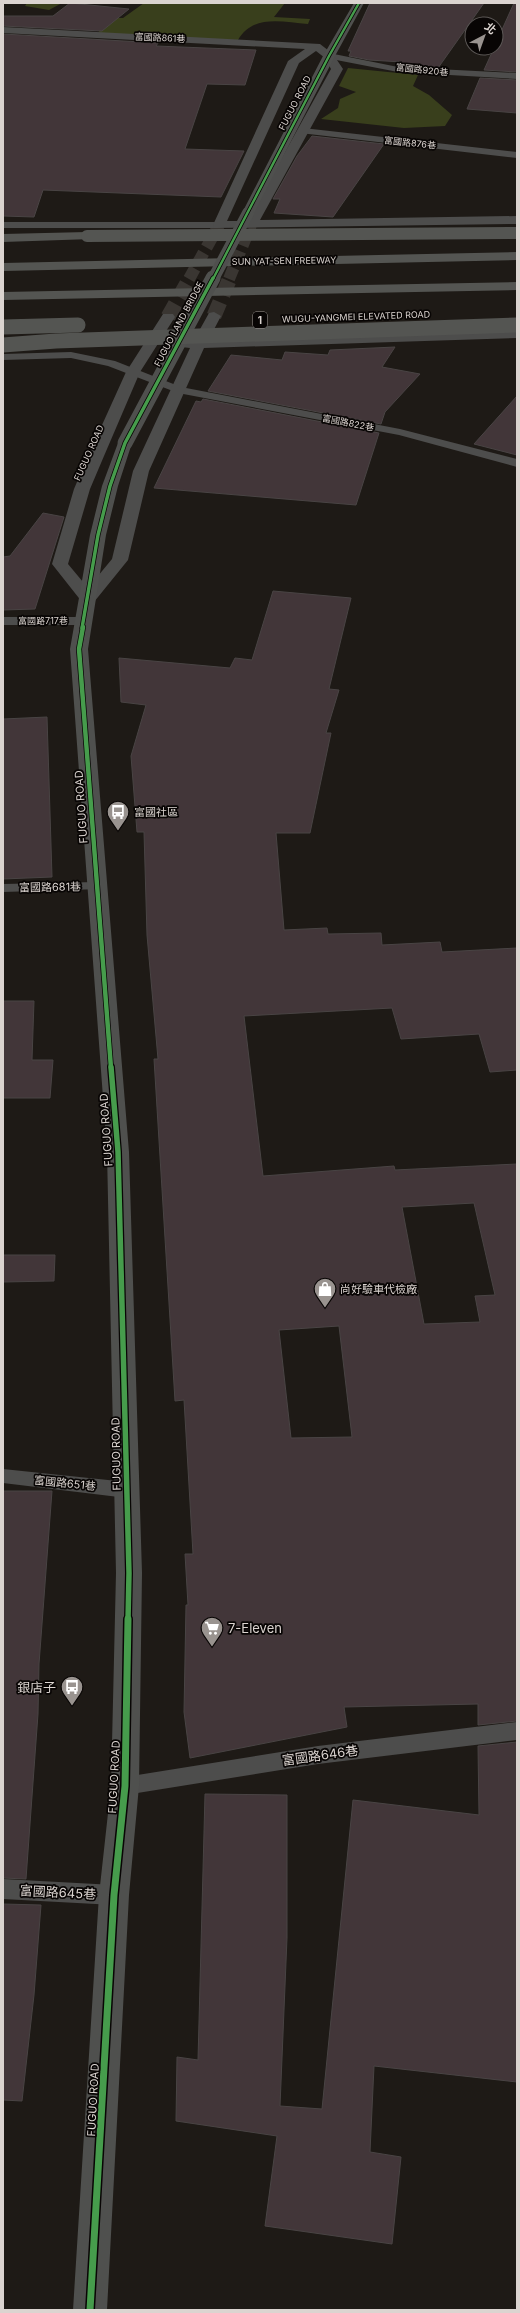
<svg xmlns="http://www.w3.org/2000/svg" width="520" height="2313" viewBox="0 0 520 2313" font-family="Inter,'Noto Sans TC',sans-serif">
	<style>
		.green { fill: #393f1c }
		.building { fill: #423639; stroke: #494444; fill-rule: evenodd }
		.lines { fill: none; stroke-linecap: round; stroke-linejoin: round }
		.street-tunnel-far1 { stroke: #3a3632; stroke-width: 12; stroke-dasharray: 12 6; stroke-linecap: butt }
		.street-tunnel { stroke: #3a3632; stroke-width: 15; stroke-dasharray: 15 8; stroke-linecap: butt }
		.lane { fill: #4d4d4c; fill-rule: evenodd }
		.street { fill: #4d4d4c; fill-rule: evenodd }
		.secondary { fill: #4f504e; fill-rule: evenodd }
		.highway { fill: #545552; fill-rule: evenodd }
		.secondary-bridge-far1 { stroke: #4f504e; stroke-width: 12 }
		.secondary-bridge { stroke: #4f504e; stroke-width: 15 }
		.highway-bridge-far1 { stroke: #545552; stroke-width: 12 }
		.highway-bridge { stroke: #545552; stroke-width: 15 }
		.cycleway-far4-casing { stroke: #080504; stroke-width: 4 }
		.cycleway-far3-casing { stroke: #080504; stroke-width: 5 }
		.cycleway-far2-casing { stroke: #080504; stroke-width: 6 }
		.cycleway-far1-casing { stroke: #080504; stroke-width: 8 }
		.cycleway-casing { stroke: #080504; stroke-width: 10 }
		.cycleway-far4 { stroke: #469c4c; stroke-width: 2.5 }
		.cycleway-far3 { stroke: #469c4c; stroke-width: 3.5 }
		.cycleway-far2 { stroke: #469c4c; stroke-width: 4.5 }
		.cycleway-far1 { stroke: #469c4c; stroke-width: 5.5 }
		.cycleway { stroke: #469c4c; stroke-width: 7 }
		.labels { text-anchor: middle; stroke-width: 3.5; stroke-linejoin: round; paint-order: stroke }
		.far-street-label { font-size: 9px; fill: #dbd4d0; stroke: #080504 }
		.shield { fill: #080504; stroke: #9c9693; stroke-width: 1 }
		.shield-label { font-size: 10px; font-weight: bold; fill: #dbd4d0 }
		.street-label { font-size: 11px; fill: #dbd4d0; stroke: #080504 }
		.poi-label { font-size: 11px; fill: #dbd4d0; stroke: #080504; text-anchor: start }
		.near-poi-label { font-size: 13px; fill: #dbd4d0; stroke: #080504; text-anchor: start }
		.near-street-label { font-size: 13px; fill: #dbd4d0; stroke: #080504 }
	</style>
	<rect width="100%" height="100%" fill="#1e1a16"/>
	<!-- green -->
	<g class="green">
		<polygon points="27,3 62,3 49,10 25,6"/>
		<path d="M144 3H285L274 17 310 19 308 24C282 22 253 14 238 40L97 34 110 18H123Z"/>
		<polygon points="348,68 418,75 413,86 429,95 452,115 445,126 404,128 321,119 338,108 340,99 356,92 339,86"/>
	</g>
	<!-- building -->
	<g class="building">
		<polygon points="70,3 129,9 102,31 3,26 3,16 53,16"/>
		<polygon points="370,3 484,3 438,68 400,66 402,62 369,60 349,56 351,51 348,51"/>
		<polygon points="514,3 517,3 517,72 484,70 494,48 496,48 496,43"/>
		<polygon points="3,34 158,43 156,46 256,50 245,85 207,84 185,149 244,151 221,197 43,190 34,217 3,216"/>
		<polygon points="480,78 517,80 517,113 467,109"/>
		<polygon points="312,136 384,144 333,217 274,213 280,199 273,199 297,156"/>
		<polygon points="395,347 382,367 420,374 385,412 381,424 208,391 231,355 282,360 285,352 328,355 330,350"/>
		<polygon points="517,396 517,455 474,444"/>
		<polygon points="203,399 379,433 356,505 154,488 196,401 201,402"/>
		<polygon points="43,513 64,517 35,609 3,610 3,557 10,556"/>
		<path d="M273 591 351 598 329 689 339 690 326 733H331L310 833H276L284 930 327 928 328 934 381 933 382 945 440 942 442 952 517 948V1070L490 1072 479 1034 401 1039 392 1008 244 1016 263 1176 394 1166 395 1170 517 1164V1721L478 1725V1704L344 1707 347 1727 190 1758 184 1712 186 1605H188L185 1554H193L184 1400 175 1401 154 1059H158L147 935 144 832H137L131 756 146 705 121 702 119 658 230 668 235 658 252 660ZM474 1203 495 1295 475 1296 480 1322 424 1324 402 1207ZM339 1326 352 1437 291 1438 279 1330Z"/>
		<polygon points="47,717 52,877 3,879 3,719"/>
		<polygon points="3,1001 34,1001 32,1060 53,1060 50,1098 3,1098"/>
		<polygon points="3,1255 55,1255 54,1281 3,1282"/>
		<polygon points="3,1491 52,1491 39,1664 38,1714 26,1879 3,1878"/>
		<polygon points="517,1742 517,2082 374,2066 370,2152 401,2157 392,2244 265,2226 277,2136 176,2121 177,2057 198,2060 205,1794 287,1795 287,1938 280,2106 322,2109 353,1800 479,1815 478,1746"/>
		<polygon points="3,1904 41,1905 34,1995 22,2101 3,2100"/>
	</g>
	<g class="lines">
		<!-- street-tunnel-far1 -->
		<g class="street-tunnel-far1">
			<polyline points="189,279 219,225"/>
			<polyline points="229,279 251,225"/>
		</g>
		<!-- street-tunnel -->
		<g class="street-tunnel">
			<polyline points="214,316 230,278"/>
			<polyline points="168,317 190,278"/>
		</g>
		<!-- lane -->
		<g class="lane">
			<polygon points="329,53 398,67 517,73 517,79 398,72 326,58 325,56"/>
			<polygon points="303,128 517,152 517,158 300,133 300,129"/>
			<polygon points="3,222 219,222 224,225 219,228 3,228"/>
			<polygon points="71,352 115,361 181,387 400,429 517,459 517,467 399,435 178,393 108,366 71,358 3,360 3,354"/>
			<polygon points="3,617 84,617 90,621 84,625 3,625"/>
			<polygon points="97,882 104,886 102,889 3,892 3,884"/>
			<polygon points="3,1469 127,1482 134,1485 137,1490 134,1495 127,1498 3,1483"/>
			<polygon points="517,1722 517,1740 318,1764 125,1795 117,1793 114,1786 117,1779 125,1777 318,1746"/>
			<polygon points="3,1879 114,1885 122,1888 125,1895 122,1902 114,1905 3,1899"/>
		</g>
		<!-- street -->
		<g class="street">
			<path d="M3 27 320 44 333 54 343 69 260 220 517 216V224L214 228 213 225 288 61 305 49 3 33ZM316 51 325 58 331 69 247 221H227L299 63Z"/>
			<polygon points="214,312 221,316 209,339 517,330 517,338 204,348 149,471 128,560 94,602 82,602 52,564 74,489 88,456 126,372 163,314 173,314 175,317 140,372 104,456 90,489 68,564 88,588 112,559 133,471 190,348 181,347 179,344 181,341 194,340 209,313"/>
		</g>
		<!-- secondary -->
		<g class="secondary">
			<polygon points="354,3 364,3 335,56 254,213 248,217 243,216 242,213 323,56"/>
			<polygon points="125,439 132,443 118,486 106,535 88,649 129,1152 142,1573 139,1786 129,1895 107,2310 73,2310 99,1895 111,1786 116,1573 107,1152 70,649 90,535 102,486 118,443"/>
		</g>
		<!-- highway -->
		<g class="highway">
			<polygon points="87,232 93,236 92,239 3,242 3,234"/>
			<polygon points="517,252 517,260 3,271 3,263"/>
			<polygon points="517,282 517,290 3,300 3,292"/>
		</g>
		<!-- secondary-bridge-far1 -->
		<polyline class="secondary-bridge-far1" points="213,279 248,213"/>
		<!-- secondary-bridge -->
		<polyline class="secondary-bridge" points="125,443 213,278"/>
		<!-- highway-bridge-far1 -->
		<polyline class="highway-bridge-far1" points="87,236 517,233"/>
		<!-- highway-bridge -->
		<g class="highway-bridge">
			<polyline points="3,327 78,325"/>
			<polyline points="3,345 56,341 517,325"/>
		</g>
		<!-- cycleway-far4 casing -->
		<g class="cycleway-far4-casing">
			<polyline id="cycleway-far4" points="213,279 329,56 359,3"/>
		</g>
		<!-- cycleway-far3 casing -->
		<g class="cycleway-far3-casing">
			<polyline id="cycleway-far3" points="82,628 98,535 110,486 125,443 213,278"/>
		</g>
		<!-- cycleway-far2 casing -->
		<g class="cycleway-far2-casing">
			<polyline id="cycleway-far2" points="83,627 79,649 111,1068"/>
		</g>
		<!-- cycleway-far1 casing -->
		<g class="cycleway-far1-casing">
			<polyline id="cycleway-far1" points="111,1067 118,1152 129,1573 128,1620"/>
		</g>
		<!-- cycleway casing -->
		<g class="cycleway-casing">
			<polyline id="cycleway" points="90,2310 114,1895 125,1786 128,1619"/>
		</g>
		<!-- cycleway-far4 -->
		<use href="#cycleway-far4" class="cycleway-far4"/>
		<!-- cycleway-far3 -->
		<use href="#cycleway-far3" class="cycleway-far3"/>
		<!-- cycleway-far2 -->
		<use href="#cycleway-far2" class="cycleway-far2"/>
		<!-- cycleway-far1 -->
		<use href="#cycleway-far1" class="cycleway-far1"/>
		<!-- cycleway -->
		<use href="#cycleway" class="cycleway"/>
	</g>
	<!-- icons -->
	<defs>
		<g id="bus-pin" transform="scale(1.15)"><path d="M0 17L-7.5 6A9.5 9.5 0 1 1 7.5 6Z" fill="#99938f" stroke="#080504"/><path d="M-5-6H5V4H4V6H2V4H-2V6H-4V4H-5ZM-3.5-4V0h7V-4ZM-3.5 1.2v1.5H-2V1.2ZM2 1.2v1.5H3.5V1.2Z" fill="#fff"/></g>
		<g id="shop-pin" transform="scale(1.15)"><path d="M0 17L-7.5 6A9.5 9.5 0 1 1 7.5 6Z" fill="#99938f" stroke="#080504"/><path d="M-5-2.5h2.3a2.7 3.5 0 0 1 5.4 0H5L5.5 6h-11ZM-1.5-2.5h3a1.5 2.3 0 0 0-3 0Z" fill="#fff"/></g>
		<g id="supermarket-pin" transform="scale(1.15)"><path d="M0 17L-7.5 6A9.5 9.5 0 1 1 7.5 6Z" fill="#99938f" stroke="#080504"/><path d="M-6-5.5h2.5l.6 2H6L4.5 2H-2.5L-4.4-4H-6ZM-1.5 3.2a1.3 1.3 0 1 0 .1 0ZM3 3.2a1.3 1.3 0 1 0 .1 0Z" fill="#fff"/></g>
	</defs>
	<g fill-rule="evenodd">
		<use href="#bus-pin" x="118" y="812"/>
		<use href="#shop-pin" x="325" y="1289"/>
		<use href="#supermarket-pin" x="212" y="1628"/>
		<use href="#bus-pin" x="72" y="1687"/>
	</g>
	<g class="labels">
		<!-- far-street labels -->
		<g class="far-street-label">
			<text transform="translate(160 38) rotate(3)" y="3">富國路861巷</text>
			<text transform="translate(422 70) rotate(6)" y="3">富國路920巷</text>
			<text transform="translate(295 103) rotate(-63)" y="3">FUGUO ROAD</text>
			<text transform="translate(410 143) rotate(6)" y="3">富國路876巷</text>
			<text transform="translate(284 261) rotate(-1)" y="3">SUN YAT-SEN FREEWAY</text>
			<text transform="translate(356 317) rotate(-2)" y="3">WUGU-YANGMEI ELEVATED ROAD</text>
			<text transform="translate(179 324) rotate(-62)" y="3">FUGUO LAND BRIDGE</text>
			<text transform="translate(348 423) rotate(11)" y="3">富國路822巷</text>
			<text transform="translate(89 453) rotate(-66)" y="3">FUGUO ROAD</text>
			<text x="43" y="624">富國路717巷</text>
		</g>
		<!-- shield labels -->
		<rect class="shield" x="253" y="312" width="14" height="16" rx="3"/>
		<g class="shield-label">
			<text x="260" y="324">1</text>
		</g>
		<!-- street labels -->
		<g class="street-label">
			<text transform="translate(81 807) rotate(-94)" y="4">FUGUO ROAD</text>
			<text transform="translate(50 887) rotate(-1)" y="4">富國路681巷</text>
			<text transform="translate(106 1130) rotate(-94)" y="4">FUGUO ROAD</text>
			<text transform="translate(116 1454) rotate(-91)" y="4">FUGUO ROAD</text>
			<text transform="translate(65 1483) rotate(6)" y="4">富國路651巷</text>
			<text transform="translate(114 1777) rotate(-87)" y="4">FUGUO ROAD</text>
			<text transform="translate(93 2100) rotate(-87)" y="4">FUGUO ROAD</text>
		</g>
		<!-- poi labels -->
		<g class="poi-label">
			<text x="134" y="816">富國社區</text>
			<text x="340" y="1293">尚好驗車代檢廠</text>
		</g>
		<!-- near-poi labels -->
		<g class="near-poi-label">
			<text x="228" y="1633">7-Eleven</text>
			<text x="56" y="1692" text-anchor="end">銀店子</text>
		</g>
		<!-- near-street labels -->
		<g class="near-street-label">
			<text transform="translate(320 1755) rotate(-8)" y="5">富國路646巷</text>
			<text transform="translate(58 1892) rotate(3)" y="5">富國路645巷</text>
		</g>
	</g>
	<!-- border -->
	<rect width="520" height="2313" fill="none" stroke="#dbd4d0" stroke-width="8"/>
	<!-- north arrow -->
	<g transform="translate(484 36) rotate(41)"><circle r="19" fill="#080504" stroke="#5c5856"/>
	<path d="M0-3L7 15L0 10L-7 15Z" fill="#99938f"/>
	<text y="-6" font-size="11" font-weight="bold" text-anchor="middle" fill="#dbd4d0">北</text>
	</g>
</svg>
